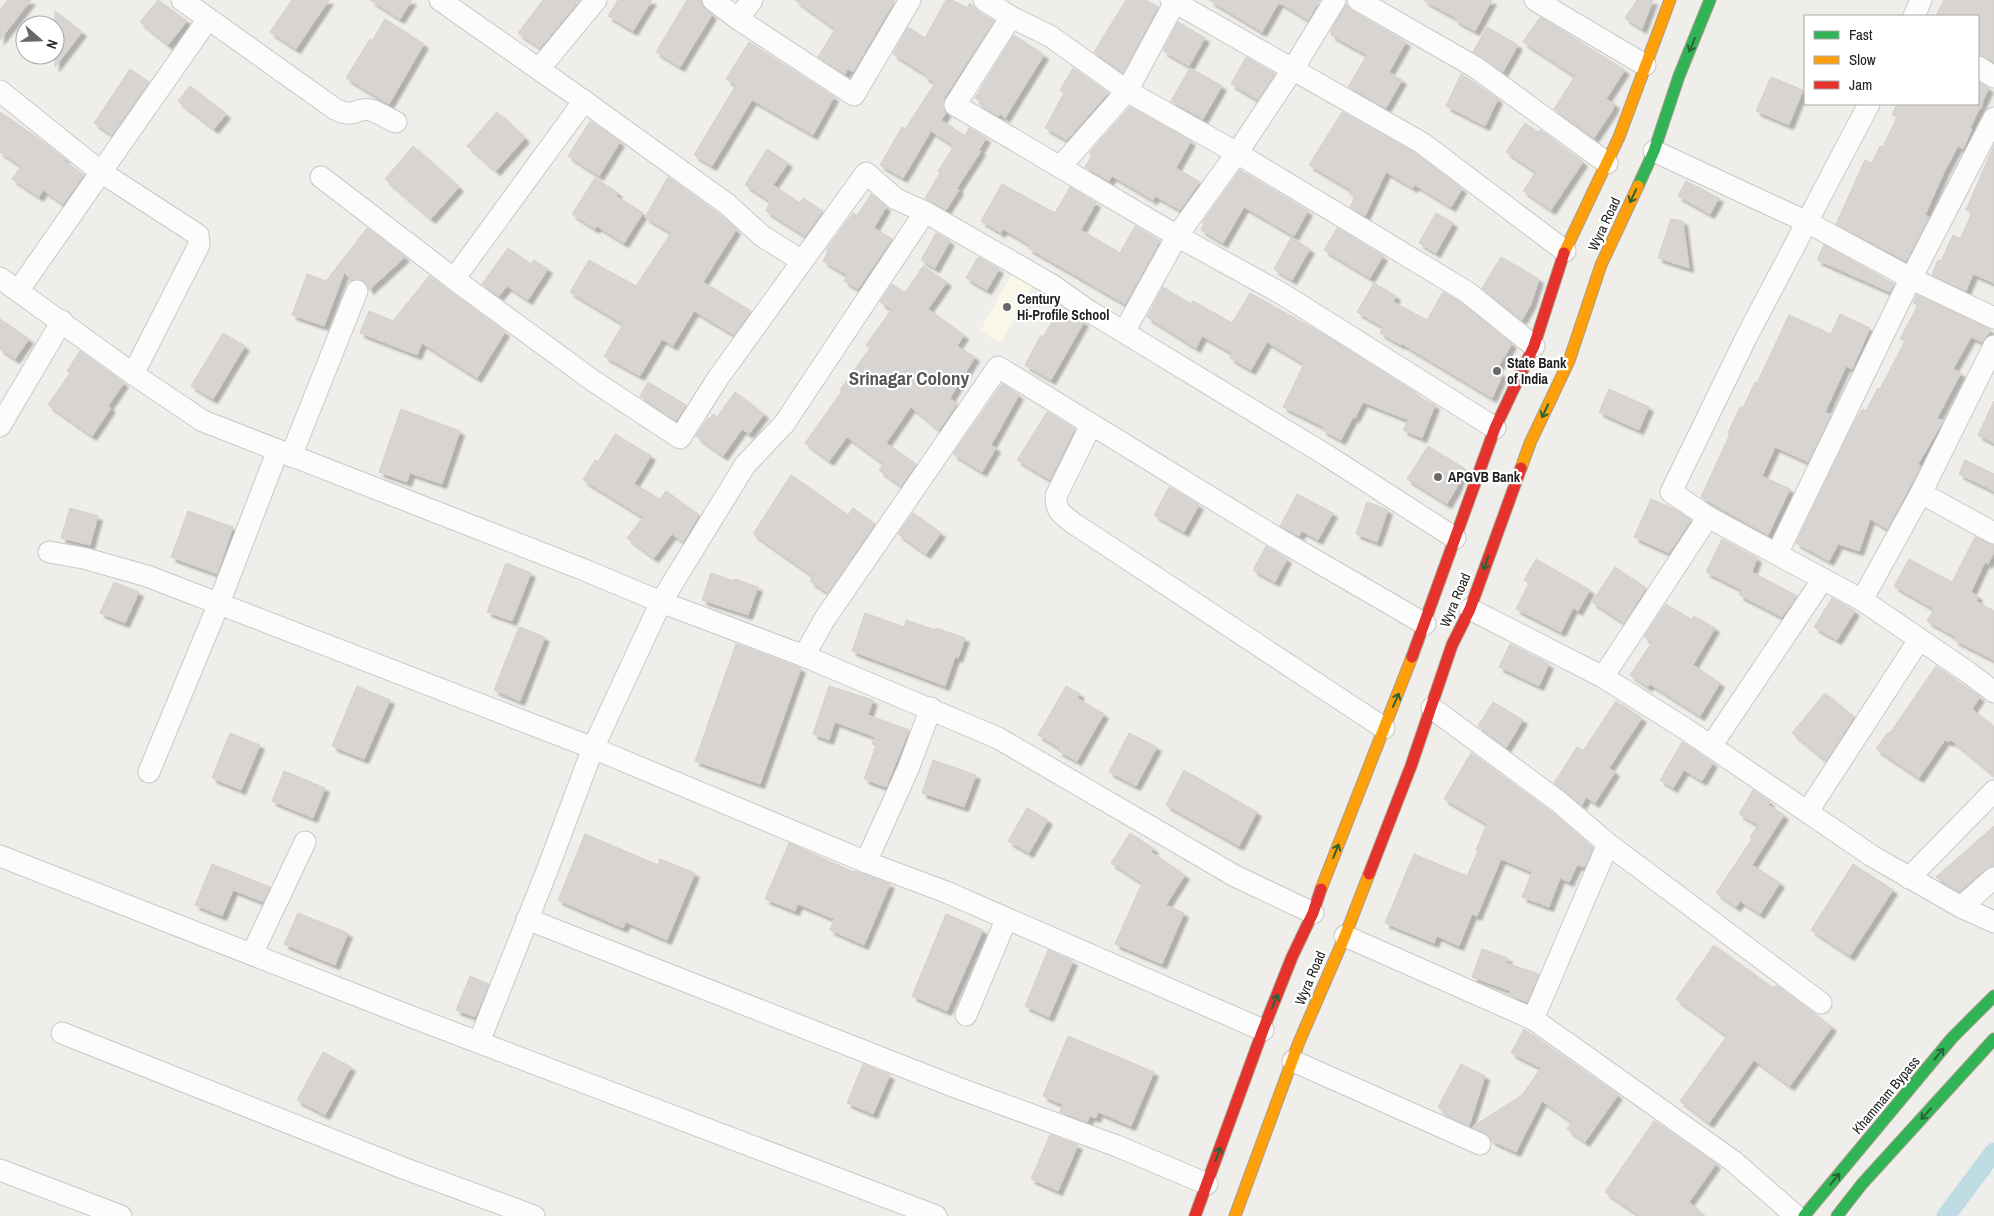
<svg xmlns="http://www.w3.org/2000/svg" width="1994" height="1216" viewBox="0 0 1994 1216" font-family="'Archivo Narrow',sans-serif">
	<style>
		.education { fill: #f8f7e8 }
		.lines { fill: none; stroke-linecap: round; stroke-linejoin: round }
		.canal { stroke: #bfdbe3; stroke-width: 19 }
		.building { fill: #d7d4d2; stroke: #d3d0cc; filter: url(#shadow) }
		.street-casing { stroke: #c9c8c7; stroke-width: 23 }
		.fast-casing { stroke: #a79c86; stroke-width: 13 }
		.slow-casing { stroke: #a79c86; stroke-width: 13 }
		.jam-casing { stroke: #a79c86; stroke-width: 13 }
		.street { stroke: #fdfcfc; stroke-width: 21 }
		.fast { stroke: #30b455; stroke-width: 11 }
		.slow { stroke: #ff9f0a; stroke-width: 11 }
		.jam { stroke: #e5322d; stroke-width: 11 }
		.oneway { stroke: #286439 }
		.poi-dot { fill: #6a6968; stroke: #fff; stroke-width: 2 }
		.labels { text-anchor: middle; stroke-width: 4.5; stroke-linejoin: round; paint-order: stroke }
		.street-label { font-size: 14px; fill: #222; stroke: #fff }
		.poi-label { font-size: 14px; font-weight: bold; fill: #222; stroke: #fff; text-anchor: start }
		.district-label { font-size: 19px; font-weight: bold; fill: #555; stroke: #fff }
	</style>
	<defs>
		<filter id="shadow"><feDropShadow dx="4.5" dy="4.5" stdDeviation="1" flood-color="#0004"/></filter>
	</defs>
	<rect width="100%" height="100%" fill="#f0eeeb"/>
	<!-- education -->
	<polygon class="education" points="1014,270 1035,282 1001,343 980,331"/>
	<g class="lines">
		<!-- canal -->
		<polyline class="canal" points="1946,1216 1994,1152"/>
	</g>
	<!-- building -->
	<g class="building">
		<polygon points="8,0 31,0 0,40 0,10"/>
		<polygon points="158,0 187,21 168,45 140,22"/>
		<polygon points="292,0 329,0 296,49 270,32"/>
		<polygon points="370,0 412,0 400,19"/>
		<polygon points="543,0 580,0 540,48 518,33"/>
		<polygon points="618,0 652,0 633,31 608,16"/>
		<polygon points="687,0 701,0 702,5 712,15 680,67 656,52"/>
		<polygon points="795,0 895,0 853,72 848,69 845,74 818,57 835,29"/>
		<polygon points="946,0 952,0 967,8 970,3 977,11 994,21 944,98 943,104 946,113 941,120 965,136 969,128 986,138 979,150 981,151 957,188 959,190 946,210 925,198 940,173 938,171 954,146 931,131 903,178 880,165 902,127 905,129 935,83 924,76 925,74 893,54 908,27 925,38"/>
		<polygon points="1126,0 1146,0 1158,7 1123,73 1094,52"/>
		<polygon points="1209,0 1320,0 1308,20 1279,2 1262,32"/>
		<polygon points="1423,0 1492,0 1475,31 1455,20 1456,18"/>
		<polygon points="1637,0 1653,0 1642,29 1625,18"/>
		<polygon points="1944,0 1994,0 1994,62 1978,55 1978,16 1936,16"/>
		<polygon points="1346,4 1352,11 1406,42 1389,72 1402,80 1386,108 1348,87 1367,55 1331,35 1332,33 1330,32"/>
		<polygon points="55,11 82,32 55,67"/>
		<polygon points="1540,17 1625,70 1606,99 1615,104 1612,111 1594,138 1554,109 1575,76 1523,42"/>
		<polygon points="385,19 424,44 389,104 346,78 370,39 372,41"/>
		<polygon points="1178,22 1205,38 1189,66 1163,51"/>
		<polygon points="1487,27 1518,45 1503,72 1473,52"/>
		<polygon points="1014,35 1044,55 1005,118 1000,114 999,116 982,107 984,104 975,98"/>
		<polygon points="749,42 834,97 813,135 752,100 712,166 694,155 736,85 726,79"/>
		<polygon points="1246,57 1275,74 1258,100 1231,84"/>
		<polygon points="1073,68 1108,93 1067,140 1045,128 1064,93 1060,90"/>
		<polygon points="1190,68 1222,86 1203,119 1171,101"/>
		<polygon points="130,69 149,82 112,135 94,123"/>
		<polygon points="1461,74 1498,99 1485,126 1446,106"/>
		<polygon points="1771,77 1803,90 1789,125 1756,111"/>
		<polygon points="1978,82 1989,88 1970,128 1972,129 1963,149 1958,146 1945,170 1925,215 1929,217 1906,261 1836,224 1865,160 1872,163 1880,146 1883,147 1897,117 1892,115 1897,104 1978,104"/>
		<polygon points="190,86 226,114 214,129 178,101"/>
		<polygon points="1130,107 1191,141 1176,168 1200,182 1180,210 1155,196 1153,200 1112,176 1109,181 1085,167 1092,155 1089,153"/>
		<polygon points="0,112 39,139 65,159 64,161 84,175 63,204 43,190 39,197 12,179 21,166 0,152"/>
		<polygon points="497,112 525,138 496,171 467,146"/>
		<polygon points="1342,112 1415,153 1462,189 1451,207 1415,185 1413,188 1386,172 1365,216 1350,207 1355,197 1349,194 1351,190 1309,165"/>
		<polygon points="590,121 620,142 599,176 568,156"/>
		<polygon points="1525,123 1538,132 1540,130 1583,162 1551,210 1523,191 1536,172 1506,152"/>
		<polygon points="1994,145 1994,283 1973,274 1966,291 1932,275 1938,260 1941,261 1953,235 1960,239 1972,213 1966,210"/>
		<polygon points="413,146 459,187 431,219 385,179"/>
		<polygon points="767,149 788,163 773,185 800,203 803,198 823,211 805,236 766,211 770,201 745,185"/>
		<polygon points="1240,170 1308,211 1294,236 1244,207 1223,243 1201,230 1204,224 1202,223"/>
		<polygon points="668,177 719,214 736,230 703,282 751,311 734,335 694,311 673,346 662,339 640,376 604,356 623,324 570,292 589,260 636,286 671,233 645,217"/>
		<polygon points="595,178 618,193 616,196 643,213 624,243 597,226 595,229 572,214"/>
		<polygon points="1686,181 1719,198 1710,214 1678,196"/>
		<polygon points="1002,184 1055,213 1070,187 1096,203 1081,230 1120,253 1135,226 1160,241 1125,304 1028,248 1030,245 1003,229 1001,233 981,221"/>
		<polygon points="871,194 886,207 874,228 892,239 858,289 844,281 847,275 823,261 828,251 826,250 853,213 857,216"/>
		<polygon points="1436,213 1453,223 1436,253 1419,243"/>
		<polygon points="1671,219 1683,221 1689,268 1658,258"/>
		<polygon points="367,228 405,257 369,290 367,284 362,280 352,280 344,273 324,326 292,315 307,274 326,281"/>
		<polygon points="1337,228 1383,256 1370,278 1324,250"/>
		<polygon points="936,233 950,241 935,268 921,260"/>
		<polygon points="1291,238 1310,249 1292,280 1274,269"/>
		<polygon points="1824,245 1894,284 1890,292 1817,260"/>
		<polygon points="508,248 531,264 534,260 548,269 528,300 507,286 499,296 482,284"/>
		<polygon points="978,257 999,269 987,290 966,278"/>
		<polygon points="1501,257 1539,279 1531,304 1522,320 1482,288"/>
		<polygon points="923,266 947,282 928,309 964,335 957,346 975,357 950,398 957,404 939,430 911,407 886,443 916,464 901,486 879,470 884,464 847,437 829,461 805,443 842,391 840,390 870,348 866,345 892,309 880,302 892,284 905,293"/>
		<polygon points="429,276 505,332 477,378 422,343 417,355 360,333 369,311 393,321"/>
		<polygon points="1374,283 1396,296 1393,302 1427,320 1443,292 1460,302 1512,344 1496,370 1503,374 1492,398 1402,344 1401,345 1380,333 1383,327 1357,312"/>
		<polygon points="1163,287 1191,304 1193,301 1232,323 1250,293 1323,334 1416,393 1415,395 1435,405 1422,438 1403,430 1408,420 1363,402 1355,418 1353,417 1341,440 1322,430 1324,427 1283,407 1304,364 1267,342 1251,370 1230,358 1232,353 1202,336 1196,348 1147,317"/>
		<polygon points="1917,295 1991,330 1982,342 1971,337 1953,369 1961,373 1937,418 1943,421 1918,464 1921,466 1887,529 1870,519 1859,551 1838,544 1829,561 1796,543 1853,425 1862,409 1866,411 1878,388 1880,389 1905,341 1900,339 1918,305 1913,303"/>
		<polygon points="1061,307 1084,322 1051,380 1025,365 1041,335 1043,337"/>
		<polygon points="1840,314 1870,328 1852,369 1846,366 1825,412 1831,415 1808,462 1775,447 1762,476 1790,489 1768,535 1701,497 1730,434 1728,433 1740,407 1743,408 1755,382 1757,383 1789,315 1831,334"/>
		<polygon points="0,319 29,339 15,359 0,349"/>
		<polygon points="223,333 245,346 213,399 191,386"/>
		<polygon points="80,351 124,383 108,406 111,408 92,436 48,405 70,373 67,371"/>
		<polygon points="648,382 686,405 676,421 640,396"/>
		<polygon points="1002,384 1019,395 991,445 996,448 982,472 953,454"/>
		<polygon points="1609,389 1649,407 1639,430 1599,412"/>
		<polygon points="735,392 764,414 749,434 742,429 723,456 696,436 708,418 710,419 713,414 717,417"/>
		<polygon points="1994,401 1994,443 1978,435"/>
		<polygon points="401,409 460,431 442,484 410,473 407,482 379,472"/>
		<polygon points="1047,412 1075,429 1050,480 1017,460"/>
		<polygon points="615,434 651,456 634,484 660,499 666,491 699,515 683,542 672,534 654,558 627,538 643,517 583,480 595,460 598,462"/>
		<polygon points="1428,446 1464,468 1456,489 1447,504 1407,479"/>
		<polygon points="1965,460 1994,474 1994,491 1959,474"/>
		<polygon points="791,475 848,515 853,508 875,524 828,593 810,581 813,576 753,534"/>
		<polygon points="1169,487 1199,505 1184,532 1154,515"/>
		<polygon points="1297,494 1333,513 1318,540 1302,531 1299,536 1280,526"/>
		<polygon points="1651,499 1674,509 1691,520 1669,553 1634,537"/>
		<polygon points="1367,502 1388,510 1377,542 1356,534"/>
		<polygon points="70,508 98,516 90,545 61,538"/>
		<polygon points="188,511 233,527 217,574 171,557"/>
		<polygon points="913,513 941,533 926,554 898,534"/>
		<polygon points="1975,537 1994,545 1994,552 1988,564 1985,562 1971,592 1978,596 1976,601 1994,611 1994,660 1954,640 1956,637 1927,621 1934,609 1894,586 1909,559 1952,582"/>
		<polygon points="1722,539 1757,558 1752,572 1797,596 1782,617 1739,595 1742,590 1706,572"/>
		<polygon points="1266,546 1287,559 1275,582 1253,570"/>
		<polygon points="1536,559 1590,590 1578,611 1573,608 1561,632 1516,609 1529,583 1524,580"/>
		<polygon points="506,563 531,573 512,621 487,612"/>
		<polygon points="1615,567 1646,588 1624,623 1592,602"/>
		<polygon points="711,573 734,581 735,579 758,587 748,615 702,600"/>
		<polygon points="114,582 139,592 125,623 100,613"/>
		<polygon points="1832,598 1855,611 1837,640 1814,627"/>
		<polygon points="1666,604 1692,620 1694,616 1715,628 1693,665 1720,683 1700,716 1650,684 1648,687 1630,675 1652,642 1644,637"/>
		<polygon points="865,613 904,627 906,620 935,630 936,628 965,638 958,658 955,657 945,686 852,651"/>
		<polygon points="519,627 545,637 520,701 494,690"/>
		<polygon points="736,644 801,668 760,784 695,761"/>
		<polygon points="1510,644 1549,664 1539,686 1499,667"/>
		<polygon points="1936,666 1980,697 1972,709 1994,727 1994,775 1951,740 1949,742 1945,740 1919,778 1876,749 1888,732 1890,733"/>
		<polygon points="357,686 390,700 364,759 332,746"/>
		<polygon points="829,686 873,700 868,715 909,730 886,787 864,779 876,746 872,744 875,737 835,722 829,740 813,734"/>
		<polygon points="1066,686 1080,694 1077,698 1104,714 1077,761 1058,751 1060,748 1038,735"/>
		<polygon points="1825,693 1854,717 1826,761 1792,733"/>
		<polygon points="1616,701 1642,718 1609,768 1615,772 1595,803 1586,797 1582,805 1554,783 1577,747 1583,751"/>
		<polygon points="1493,702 1523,720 1506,748 1478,726"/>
		<polygon points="230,733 260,745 241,790 212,778"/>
		<polygon points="1129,733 1157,747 1136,786 1109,772"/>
		<polygon points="1682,742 1713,763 1702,781 1684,770 1673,788 1660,780"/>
		<polygon points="1471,753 1551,812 1593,848 1585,867 1577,865 1569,882 1560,878 1549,907 1522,897 1532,872 1501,859 1477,916 1472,914 1459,946 1437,936 1434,943 1385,923 1414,854 1467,876 1478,851 1476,850 1487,824 1444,799"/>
		<polygon points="933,760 976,775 964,807 922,793"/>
		<polygon points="1184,770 1257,812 1239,846 1166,805"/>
		<polygon points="284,771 325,788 313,818 272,801"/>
		<polygon points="1753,790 1770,802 1768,805 1784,815 1752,865 1780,883 1760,914 1740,901 1736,907 1716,893 1752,839 1750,837 1758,825 1739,814"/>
		<polygon points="1027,808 1048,820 1029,853 1008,841"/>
		<polygon points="1994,826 1994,866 1986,869 1959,892 1940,880 1936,877"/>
		<polygon points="1130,833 1154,849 1151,852 1185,875 1166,905 1184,913 1162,964 1115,944 1142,883 1111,863"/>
		<polygon points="585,834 658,865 660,859 695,873 667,940 626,922 623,928 558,900"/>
		<polygon points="789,843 854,872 855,871 890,884 864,945 830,930 834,919 798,904 795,911 765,899"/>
		<polygon points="212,864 270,887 263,902 233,890 222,916 195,905"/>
		<polygon points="1853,864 1893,890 1850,956 1811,930"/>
		<polygon points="298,913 348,933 335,965 284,944"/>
		<polygon points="946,914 983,930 947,1011 912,996"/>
		<polygon points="1714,945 1773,988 1776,985 1832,1027 1790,1086 1754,1060 1709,1123 1680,1101 1727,1036 1676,999"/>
		<polygon points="1482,949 1508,958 1506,963 1539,974 1527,1002 1509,995 1511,991 1472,977"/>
		<polygon points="1048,950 1073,961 1049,1017 1025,1006"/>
		<polygon points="470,976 489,984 475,1017 456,1010"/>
		<polygon points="1524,1029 1618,1095 1585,1142 1567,1129 1572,1122 1542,1101 1516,1152 1492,1141 1485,1133 1472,1127 1522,1095 1541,1068 1511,1053"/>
		<polygon points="1068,1036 1154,1072 1131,1126 1098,1112 1096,1118 1090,1116 1087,1122 1060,1112 1063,1105 1043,1096"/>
		<polygon points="323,1052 351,1067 325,1115 297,1100"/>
		<polygon points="863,1064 890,1075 873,1114 847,1103"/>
		<polygon points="1461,1064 1485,1076 1469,1126 1452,1118 1438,1107"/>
		<polygon points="1654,1121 1716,1164 1689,1202 1704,1216 1640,1216 1605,1192"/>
		<polygon points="1050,1135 1078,1145 1058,1191 1031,1179"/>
	</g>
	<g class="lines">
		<!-- street casing -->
		<g class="street-casing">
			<g id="street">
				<path d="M182 0 335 109C357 120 356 106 370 110 379 112 388 119 396 122"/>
				<polyline points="440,0 584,101 727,204 762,236 802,261"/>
				<polyline points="713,0 738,19 854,95 910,0"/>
				<polyline points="984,0 1011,17 1050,36 1127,91 1237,153 1467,292 1534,346"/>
				<polyline points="1171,0 1422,143 1565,251"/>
				<polyline points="1358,0 1475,67 1607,163"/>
				<polyline points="1535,0 1645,65"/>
				<polyline points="1914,16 1921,0"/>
				<polyline points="1011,17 955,105 1177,236 1284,295 1495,428"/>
				<polyline points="738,19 752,0"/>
				<polyline points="1978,67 1994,77"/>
				<polyline points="539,69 596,0"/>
				<polyline points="0,91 101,172 198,235 199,245 133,374"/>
				<polyline points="1869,104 1747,336 1671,492 1708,517 1862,600 1969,673 1994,692"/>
				<polyline points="1654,151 1807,222 1912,279 1994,318"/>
				<polyline points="1060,167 1127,91 1176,0"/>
				<polyline points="321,177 454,279 584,101"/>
				<polyline points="0,278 133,374 203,421 582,569 661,602 804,656 998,738 1235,876 1313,913"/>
				<polyline points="454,279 592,380 680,438 718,378 866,173 896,199 925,212 1052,285 1089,311 1326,455 1455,538"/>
				<polyline points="18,291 208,19"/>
				<polyline points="1124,332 1177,236 1237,153 1293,69 1335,0"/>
				<path d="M1091 425 1056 496C1056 512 1061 513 1073 523L1384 728"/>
				<polyline points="0,426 62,321"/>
				<polyline points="291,456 357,291"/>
				<polyline points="1921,493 1994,533"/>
				<polyline points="49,552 83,558 147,576 593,748 866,862 946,892 1263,1030"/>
				<polyline points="1777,554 1903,294 1994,118"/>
				<polyline points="1862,600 1921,493 1994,346"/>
				<polyline points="1470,609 1603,677 1684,728 1872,856 1961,907 1994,922"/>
				<polyline points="804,656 824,620 998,367 1275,537 1425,624"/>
				<polyline points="1603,677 1708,517"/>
				<polyline points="1432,708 1559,802 1608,844 1821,1003"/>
				<polyline points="1711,746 1823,579"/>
				<polyline points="149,772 219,603 278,450"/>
				<polyline points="1808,811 1919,640"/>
				<polyline points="0,856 412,1017 936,1216"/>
				<polyline points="866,862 908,769 931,708"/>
				<polyline points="1909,878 1994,791"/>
				<polyline points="1961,907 1994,878"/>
				<polyline points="527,919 958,1088 1117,1146 1207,1184"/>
				<polyline points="1345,936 1533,1019 1733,1161 1796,1216"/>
				<polyline points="252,954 305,842"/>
				<polyline points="966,1015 1006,920"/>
				<polyline points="1533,1019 1608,844"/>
				<polyline points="62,1033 403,1168 534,1216"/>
				<polyline points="479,1042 548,868 593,748 661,602 745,465 784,424 925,212"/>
				<polyline points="1293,1061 1480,1144"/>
				<polyline points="0,1170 121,1216"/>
			</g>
		</g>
		<!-- fast casing -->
		<g class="fast-casing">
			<g id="fast">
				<polyline points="1638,186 1654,151 1679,76 1710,0"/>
				<polyline points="1804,1216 1952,1038 1994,996"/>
				<polyline points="1837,1216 1862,1184 1994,1039"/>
			</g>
		</g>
		<!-- slow casing -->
		<g class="slow-casing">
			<g id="slow">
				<polyline points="1564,253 1619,137 1670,0"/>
				<polyline points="1521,468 1530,443 1569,361 1601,265 1638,186"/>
				<polyline points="1321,889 1412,657"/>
				<polyline points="1235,1216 1299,1042 1345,936 1369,874"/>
			</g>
		</g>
		<!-- jam casing -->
		<g class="jam-casing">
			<g id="jam">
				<polyline points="1412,657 1495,428 1534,346 1564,253"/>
				<polyline points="1369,874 1411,766 1452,645 1470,609 1521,468"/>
				<polyline points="1195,1216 1263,1030 1292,957 1313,913 1321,889"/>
			</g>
		</g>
		<!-- street -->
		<use href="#street" class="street"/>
		<!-- fast -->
		<use href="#fast" class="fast"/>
		<!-- slow -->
		<use href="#slow" class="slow"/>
		<!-- jam -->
		<use href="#jam" class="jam"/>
	</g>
	<!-- one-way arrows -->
	<defs><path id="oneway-shaft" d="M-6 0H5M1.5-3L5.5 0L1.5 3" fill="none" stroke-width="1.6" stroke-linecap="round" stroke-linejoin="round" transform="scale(1.25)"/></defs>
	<g class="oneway">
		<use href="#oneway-shaft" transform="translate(1692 45) rotate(112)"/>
		<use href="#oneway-shaft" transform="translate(1633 196) rotate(115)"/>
		<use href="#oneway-shaft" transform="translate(1545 411) rotate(115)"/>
		<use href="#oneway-shaft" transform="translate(1486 563) rotate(109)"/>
		<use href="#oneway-shaft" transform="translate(1396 700) rotate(-66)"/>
		<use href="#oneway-shaft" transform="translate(1336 851) rotate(-68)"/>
		<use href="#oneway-shaft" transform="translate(1275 1001) rotate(-68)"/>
		<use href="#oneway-shaft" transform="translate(1939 1054) rotate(-50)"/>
		<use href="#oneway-shaft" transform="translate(1926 1114) rotate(132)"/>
		<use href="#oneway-shaft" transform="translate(1218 1154) rotate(-70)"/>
		<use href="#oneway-shaft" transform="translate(1835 1179) rotate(-50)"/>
	</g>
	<!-- markers -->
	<g class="poi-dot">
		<circle cx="1007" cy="307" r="5"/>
		<circle cx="1497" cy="371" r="5"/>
		<circle cx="1438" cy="477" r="5"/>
	</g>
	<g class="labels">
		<!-- street labels -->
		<g class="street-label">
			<text transform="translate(1604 224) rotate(-65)" y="5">Wyra Road</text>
			<text transform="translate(1455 600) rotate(-67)" y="5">Wyra Road</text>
			<text transform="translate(1310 978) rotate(-67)" y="5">Wyra Road</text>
			<text transform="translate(1886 1095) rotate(-50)" y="5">Khammam Bypass</text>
		</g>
		<!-- poi labels -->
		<g class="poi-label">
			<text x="1017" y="304">Century<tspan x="1017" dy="16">Hi-Profile School</tspan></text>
			<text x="1507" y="368">State Bank<tspan x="1507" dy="16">of India</tspan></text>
			<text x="1448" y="482">APGVB Bank</text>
		</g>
		<!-- district labels -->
		<g class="district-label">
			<text x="909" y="385">Srinagar Colony</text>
		</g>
	</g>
	<!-- legend -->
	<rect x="1804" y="15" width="175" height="90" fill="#ffffff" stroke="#a7a7a7"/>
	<rect x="1814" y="31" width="25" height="8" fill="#30b455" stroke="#a7a7a7"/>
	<text x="1849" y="40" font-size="15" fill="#222222">Fast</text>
	<rect x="1814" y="56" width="25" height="8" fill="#ff9f0a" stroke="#a7a7a7"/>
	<text x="1849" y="65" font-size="15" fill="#222222">Slow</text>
	<rect x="1814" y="81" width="25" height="8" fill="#e5322d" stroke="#a7a7a7"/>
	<text x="1849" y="90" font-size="15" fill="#222222">Jam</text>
	<!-- north arrow -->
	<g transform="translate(40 40) rotate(110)"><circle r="24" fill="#ffffff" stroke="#a7a7a7"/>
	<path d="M0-4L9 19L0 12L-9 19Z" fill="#6a6968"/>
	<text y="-8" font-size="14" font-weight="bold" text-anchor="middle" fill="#222222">N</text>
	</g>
</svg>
